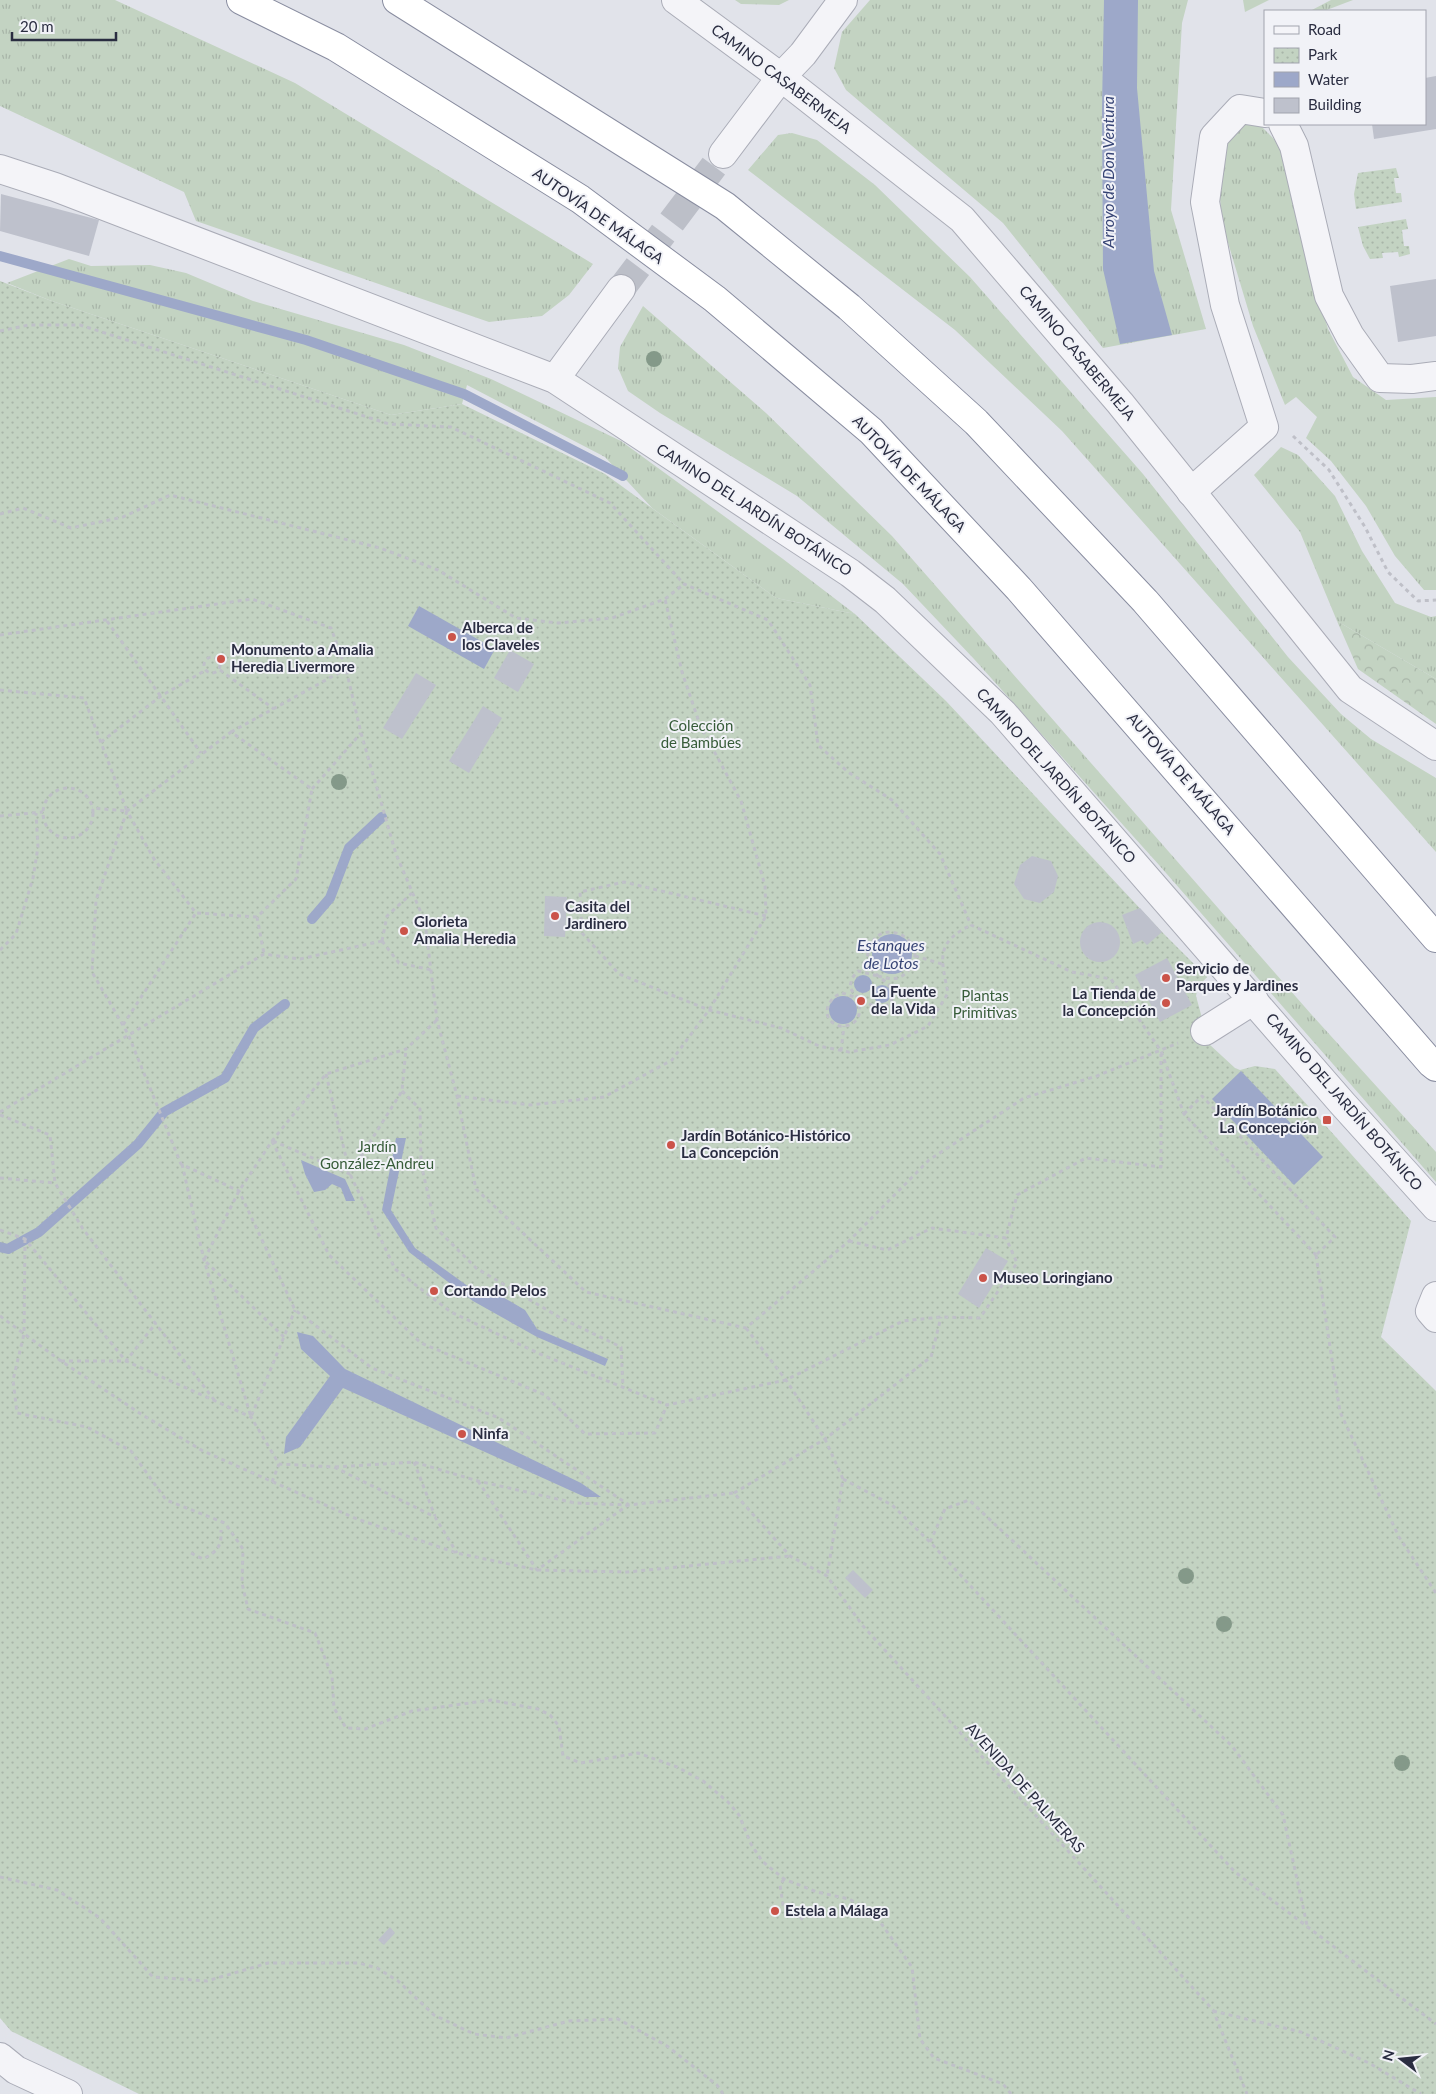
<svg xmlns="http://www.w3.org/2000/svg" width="1436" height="2094" viewBox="0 0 1436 2094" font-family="Lato,sans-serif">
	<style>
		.grass { fill: url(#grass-tufts) }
		.forest { fill: url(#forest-crowns) }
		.park { fill: url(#park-dots) }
		.water { fill: #9da8c9 }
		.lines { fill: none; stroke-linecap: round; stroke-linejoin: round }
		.stream { stroke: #9da8c9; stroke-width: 10 }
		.building { fill: #bec1cc }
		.minor-tunnel { stroke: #bcbfc8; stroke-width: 28; stroke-dasharray: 28 14; stroke-linecap: butt }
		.minor-casing { stroke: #aaacb7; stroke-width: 30 }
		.highway-casing { stroke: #898da0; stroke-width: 30 }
		.path { stroke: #bfc0c8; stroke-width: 3; stroke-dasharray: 4 4; stroke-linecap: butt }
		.minor { stroke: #f4f4f8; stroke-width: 28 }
		.highway { stroke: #fff; stroke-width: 28 }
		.tree { fill: #849989 }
		.poi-dot { fill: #cb5349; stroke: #f1f2f7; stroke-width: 2 }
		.labels { text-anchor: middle; stroke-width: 4; stroke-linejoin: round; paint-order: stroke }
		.street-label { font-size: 15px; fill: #2a2d41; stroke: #f1f2f7 }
		.poi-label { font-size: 15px; font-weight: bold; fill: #2a2d41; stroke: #f1f2f7; text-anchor: start }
		.park-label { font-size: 15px; fill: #375c39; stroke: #f1f2f7 }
		.water-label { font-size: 16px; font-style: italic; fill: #354374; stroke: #f1f2f7 }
	</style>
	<defs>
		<pattern id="grass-tufts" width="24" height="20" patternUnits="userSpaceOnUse" patternTransform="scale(1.25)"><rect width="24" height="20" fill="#c3d3c2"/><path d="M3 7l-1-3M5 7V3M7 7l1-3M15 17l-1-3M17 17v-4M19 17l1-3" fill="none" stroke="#a8b5a8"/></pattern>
		<pattern id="forest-crowns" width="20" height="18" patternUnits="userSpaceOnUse" patternTransform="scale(1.25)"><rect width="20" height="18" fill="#c3d3c2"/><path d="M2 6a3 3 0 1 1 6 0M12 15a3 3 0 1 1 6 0" fill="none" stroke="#a8b5a8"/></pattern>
		<pattern id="park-dots" width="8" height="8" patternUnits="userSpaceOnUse" patternTransform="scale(1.25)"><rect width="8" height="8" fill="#c3d3c2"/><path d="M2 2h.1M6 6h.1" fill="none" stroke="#a8b5a8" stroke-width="1.8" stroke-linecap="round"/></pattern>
	</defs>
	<rect width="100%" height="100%" fill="#e1e3ea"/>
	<!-- grass -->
	<g class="grass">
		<polygon points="0,0 115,0 295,83 593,264 569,295 542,316 489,322 196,221 184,192 0,106"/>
		<polygon points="735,0 789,0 779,5 741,4"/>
		<polygon points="870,0 1188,0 1182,23 1171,210 1206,329 1103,348 1003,223 846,90 834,68 842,32"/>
		<polygon points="1243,0 1269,0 1245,12"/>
		<polygon points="1331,0 1353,0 1324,11 1310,11"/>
		<polygon points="1244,122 1262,127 1277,142 1289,162 1303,244 1328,329 1353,377 1386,400 1436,397 1436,590 1424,590 1395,556 1366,506 1331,461 1306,438 1317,417 1296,397 1285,405 1253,326 1223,226 1217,172 1224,141"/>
		<polygon points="792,133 817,140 875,185 970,277 1143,474 1288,657 1341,714 1371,739 1436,778 1436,852 1062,431 955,330 748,170 778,135"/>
		<polygon points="69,259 91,266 150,265 186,273 253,301 404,345 491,379 621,441 783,559 855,614 776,598 652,508 605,457 467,385 462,404 391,415 49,300 7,283"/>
		<polygon points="643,306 766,413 892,536 1311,1014 1436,1152 1436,1182 1159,865 974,659 903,584 797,496 660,413 628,391 618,368 620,347"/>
		<polygon points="1281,447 1298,455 1335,496 1362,551 1395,603 1431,617 1436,616 1436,679 1337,621 1300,532 1254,475"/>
	</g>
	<!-- forest -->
	<polygon class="forest" points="1337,621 1436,679 1436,724 1358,669"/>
	<!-- park -->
	<g class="park">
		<polygon points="1396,168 1399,178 1394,178 1396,193 1401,193 1402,202 1356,209 1354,194 1358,173"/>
		<polygon points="1406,219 1408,229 1402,230 1404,246 1409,246 1410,254 1399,257 1398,252 1382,253 1383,258 1370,259 1363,246 1358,227"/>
		<polygon points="0,281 49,300 391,415 462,404 605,474 776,598 855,614 946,701 1162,932 1207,977 1198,987 1196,996 1209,1044 1235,1068 1240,1070 1255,1066 1275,1069 1411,1221 1381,1337 1436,1391 1436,2094 139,2094 11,2031 0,2018"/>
	</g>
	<!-- water -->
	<g class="water">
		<polygon points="1104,0 1138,0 1137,88 1154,271 1172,335 1120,344 1103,269 1102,108"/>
		<polygon points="419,606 495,649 484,669 408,626"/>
		<circle cx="892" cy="954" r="20"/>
		<circle cx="863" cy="984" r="9"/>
		<circle cx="882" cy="994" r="9"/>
		<circle cx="843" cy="1010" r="14"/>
		<polygon points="1241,1071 1323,1157 1294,1185 1212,1099"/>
		<polygon points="396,1138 406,1138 391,1210 415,1248 476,1292 496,1293 525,1310 537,1329 608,1359 605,1366 537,1337 473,1301 409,1252 382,1210"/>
		<polygon points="301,1160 345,1179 355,1201 346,1201 341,1188 332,1184 325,1190 314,1192 305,1174"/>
		<polygon points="297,1332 313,1336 345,1369 581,1483 601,1497 585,1497 343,1388 300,1447 284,1454 286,1437 330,1376 301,1349"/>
	</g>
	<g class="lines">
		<!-- stream -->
		<g class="stream">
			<polyline points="0,256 306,340 464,394 623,476"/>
			<polyline points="312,919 330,898 349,848 382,817"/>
			<polyline points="0,1247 8,1249 39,1232 138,1144 164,1112 225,1078 254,1028 285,1004"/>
		</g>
	</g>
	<!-- building -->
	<g class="building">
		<polygon points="1436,76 1436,129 1374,139 1372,124 1425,124 1425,78"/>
		<polygon points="1,194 99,220 89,256 0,231"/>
		<polygon points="1436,279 1436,336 1398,342 1390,286"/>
		<polygon points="510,650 534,664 518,692 494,678"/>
		<polygon points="416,673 436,685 402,739 383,728"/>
		<polygon points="483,706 502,718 469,773 449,761"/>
		<polygon points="1032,856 1051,861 1058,876 1054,892 1040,903 1024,899 1014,884 1020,865"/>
		<polygon points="545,896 567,897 565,937 544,936"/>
		<polygon points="1140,908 1162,932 1147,945 1142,940 1133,944 1122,915"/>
		<circle cx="1100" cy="942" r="20"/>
		<polygon points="1167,958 1192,1005 1160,1022 1135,975"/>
		<polygon points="986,1248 1008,1261 979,1308 958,1294"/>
		<polygon points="853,1570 873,1590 865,1598 845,1578"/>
		<polygon points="390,1927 395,1933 384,1945 378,1940"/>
	</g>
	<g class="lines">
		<!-- minor-tunnel -->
		<polyline class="minor-tunnel" points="621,289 723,154"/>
		<!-- minor casing -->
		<g class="minor-casing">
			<g id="minor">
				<polyline points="676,0 781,77 962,219 1120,403 1350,689 1436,746"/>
				<polyline points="1283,124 1294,146 1329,296 1350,336 1380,378 1412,379 1436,376"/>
				<polyline points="723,154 781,77 803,54 843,0"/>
				<polyline points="0,169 55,187 555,379 850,573 885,600 1003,713 1342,1103 1436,1207"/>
				<polyline points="555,379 621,289"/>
				<polyline points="1191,492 1264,427 1225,305 1205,202 1214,137 1240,109 1265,113"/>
				<polyline points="1205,1031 1254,1000"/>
				<polyline points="1436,1296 1430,1311 1436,1318"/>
				<polyline points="0,2057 16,2070 68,2094"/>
			</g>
		</g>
		<!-- highway casing -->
		<g class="highway-casing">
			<g id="highway">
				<polyline points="241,0 336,47 580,199 715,299 871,431 1019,589 1431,1063 1436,1067"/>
				<polyline points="397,0 725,206 849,307 976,422 1145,601 1436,938"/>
			</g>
		</g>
		<!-- path -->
		<g class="path">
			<polyline points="0,331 29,325 80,325 389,424 451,427 610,503 684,584 768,620 810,685 818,745 848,772 892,800 940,854 971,925 1072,972 1111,979 1161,1051 1184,1114 1316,1255"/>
			<polyline points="1293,436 1329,470 1365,527 1388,572 1418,601 1436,600"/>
			<polyline points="0,514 23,508 71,528 123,517 170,495 380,548 438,570 516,618 558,623 612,618 665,599 684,584"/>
			<polyline points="107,621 201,753"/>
			<polyline points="0,635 252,599 331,628 346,669 361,733 396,854 425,922 437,1020 457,1096 476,1189 586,1292 746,1328 849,1241 929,1160 1024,1098 1097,1076 1178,1043"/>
			<circle cx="212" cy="665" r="8"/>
			<polyline points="220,670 274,709"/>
			<polyline points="0,690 84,698 127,811 92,808"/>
			<polyline points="231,732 346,669"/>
			<polyline points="101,742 161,696 206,670"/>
			<circle cx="68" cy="813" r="25"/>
			<polyline points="312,789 361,733"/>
			<polyline points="127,811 96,900 92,972 128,1034 181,1164 239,1191 295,1310 372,1368 499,1418 629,1505 734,1493 790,1556 827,1576 863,1626 1213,2010 1247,2094"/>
			<polyline points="0,816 43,812"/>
			<path d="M766 916 624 882 580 892 582 933 619 974 709 1010 781 1028 819 1046 849 1052 890 1045 928 1026 948 993C941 958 935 943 971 925"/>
			<polyline points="257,917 196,913 154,859 127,811 231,732 312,789 296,879 257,917 264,954"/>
			<polyline points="382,941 399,963 432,970"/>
			<polyline points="382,941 387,916 412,893"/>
			<polyline points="0,950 16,934 33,878 38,847 36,813"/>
			<polyline points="915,956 942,964"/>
			<path d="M878 976C888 979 898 981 906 973 936 945 882 911 869 949 867 954 867 961 870 967 876 977 888 981 894 991L891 1002 886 1006C872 1008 856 1000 850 987L852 978 858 971 878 976"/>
			<path d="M842 993 858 998C860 1009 862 1020 849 1025 845 1026 841 1027 837 1025 820 1018 827 998 842 993Z"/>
			<polyline points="123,1025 196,913"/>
			<polyline points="841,1051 844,1026"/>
			<polyline points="326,1074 350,1174 395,1269 451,1312 540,1354 667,1405 786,1380 903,1321 941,1317 980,1318 1017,1263 1006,1238"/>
			<polyline points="402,1091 420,1109 421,1164 436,1228 476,1268 559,1317 621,1347 623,1387"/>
			<polyline points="457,1096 530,1105 604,1097 672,1060 709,1010 766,916 765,886 741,801 700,725 682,672 665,599"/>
			<polyline points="0,1112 264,954 300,959 382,941"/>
			<polyline points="1184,1114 1202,1096 1335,1237 1316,1255"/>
			<polyline points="0,1115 50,1135 55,1183 83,1229 215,1401"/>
			<polyline points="272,1141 329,1255 421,1343 545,1395 585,1434 655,1433 667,1405"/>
			<polyline points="273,1141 350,1174 402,1091 406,1049"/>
			<polyline points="182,1164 204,1260 251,1417 295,1310"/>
			<polyline points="0,1178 55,1183"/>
			<polyline points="0,1230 25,1239 126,1361 251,1417 279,1464 334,1467 435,1517 457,1553"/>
			<polyline points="25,1239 24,1334 13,1380 17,1413 87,1427 131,1451 166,1500 225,1523 243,1549 242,1583 248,1609 315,1633 332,1676 334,1708 346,1728 365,1729 412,1711 491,1700 538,1709 550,1715 559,1726 563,1756 581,1763 638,1753 677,1767 703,1781 728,1802 739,1815 751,1844 762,1861 784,1879 817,1892 849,1899 873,1912 912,1967 920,2039 934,2058 1003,2084 1011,2094"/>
			<polyline points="849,1241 887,1250 932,1228 1006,1238 1017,1195 1086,1158 1161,1167 1161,1054"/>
			<polyline points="1316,1255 1340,1412 1399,1537 1436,1593"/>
			<polyline points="0,1316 61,1361 141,1414 203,1451 357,1519 457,1553 537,1570 627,1572 790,1556"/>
			<polyline points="746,1328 786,1380 825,1439 843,1479 827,1576"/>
			<polyline points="284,1337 204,1260 239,1191 272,1141 326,1074 406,1049 437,1020"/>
			<polyline points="61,1361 126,1361 156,1323"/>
			<polyline points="414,1462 435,1516"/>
			<polyline points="335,1467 414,1462 478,1481 575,1503 628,1505"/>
			<polyline points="843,1479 892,1505 930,1542 1235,1872 1436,2024"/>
			<polyline points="478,1481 537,1570 628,1505"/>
			<polyline points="272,1482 279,1464"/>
			<polyline points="734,1493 825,1439 931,1357 941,1317"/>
			<polyline points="930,1542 945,1509 969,1500 1232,1746 1283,1815 1307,1925"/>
			<path d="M191 1553 203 1559C217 1552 222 1546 221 1530"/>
			<polyline points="0,1877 57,1890 100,1918 153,1977 207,1981 268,1963 359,1963 377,1968 398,1981 434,2015 474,2034 506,2038 569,2021 618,2019 667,2046 717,2085 723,2094"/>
			<polyline points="784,1879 780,1885 783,1905 805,1921"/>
			<polyline points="1213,2011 1301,2032 1369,2063 1421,2094"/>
		</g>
		<!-- minor -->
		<use href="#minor" class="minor"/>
		<!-- highway -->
		<use href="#highway" class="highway"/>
	</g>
	<!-- trees -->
	<g class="tree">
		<circle cx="654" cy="359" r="8"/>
		<circle cx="339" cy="782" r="8"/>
		<circle cx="1186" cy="1576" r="8"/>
		<circle cx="1224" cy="1624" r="8"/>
		<circle cx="1402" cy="1763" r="8"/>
	</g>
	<!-- markers -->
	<g class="poi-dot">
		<circle cx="452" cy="637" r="5"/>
		<circle cx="221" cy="659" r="5"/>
		<circle cx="555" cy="916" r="5"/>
		<circle cx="404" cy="931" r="5"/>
		<circle cx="1166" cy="978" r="5"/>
		<circle cx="861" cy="1001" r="5"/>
		<circle cx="1166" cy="1003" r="5"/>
		<rect x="1322" y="1115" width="10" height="10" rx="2.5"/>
		<circle cx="671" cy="1145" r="5"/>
		<circle cx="983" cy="1278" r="5"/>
		<circle cx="434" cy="1291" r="5"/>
		<circle cx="462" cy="1434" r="5"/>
		<circle cx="775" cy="1911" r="5"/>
	</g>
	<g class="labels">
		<!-- street labels -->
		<g class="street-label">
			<text transform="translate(781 79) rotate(37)" y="5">CAMINO CASABERMEJA</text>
			<text transform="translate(598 216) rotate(35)" y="5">AUTOVÍA DE MÁLAGA</text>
			<text transform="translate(1077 353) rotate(50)" y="5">CAMINO CASABERMEJA</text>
			<text transform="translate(909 474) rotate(46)" y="5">AUTOVÍA DE MÁLAGA</text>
			<text transform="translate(754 510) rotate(33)" y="5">CAMINO DEL JARDÍN BOTÁNICO</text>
			<text transform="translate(1181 774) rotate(49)" y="5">AUTOVÍA DE MÁLAGA</text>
			<text transform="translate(1056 776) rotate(48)" y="5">CAMINO DEL JARDÍN BOTÁNICO</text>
			<text transform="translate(1344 1102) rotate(49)" y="5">CAMINO DEL JARDÍN BOTÁNICO</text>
			<text transform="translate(1025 1788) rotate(48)" y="5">AVENIDA DE PALMERAS</text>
		</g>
		<!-- poi labels -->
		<g class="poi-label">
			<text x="462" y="633">Alberca de<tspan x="462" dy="17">los Claveles</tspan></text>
			<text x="231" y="655">Monumento a Amalia<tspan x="231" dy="17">Heredia Livermore</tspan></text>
			<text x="565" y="912">Casita del<tspan x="565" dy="17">Jardinero</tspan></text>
			<text x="414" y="927">Glorieta<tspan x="414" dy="17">Amalia Heredia</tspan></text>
			<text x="1176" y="974">Servicio de<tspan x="1176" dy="17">Parques y Jardines</tspan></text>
			<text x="871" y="997">La Fuente<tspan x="871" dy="17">de la Vida</tspan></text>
			<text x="1156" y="999" text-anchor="end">La Tienda de<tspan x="1156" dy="17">la Concepción</tspan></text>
			<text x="1317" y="1116" text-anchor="end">Jardín Botánico<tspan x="1317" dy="17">La Concepción</tspan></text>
			<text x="681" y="1141">Jardín Botánico-Histórico<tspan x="681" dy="17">La Concepción</tspan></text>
			<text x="993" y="1283">Museo Loringiano</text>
			<text x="444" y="1296">Cortando Pelos</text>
			<text x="472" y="1439">Ninfa</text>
			<text x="785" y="1916">Estela a Málaga</text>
		</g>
		<!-- park labels -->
		<g class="park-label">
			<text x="701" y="731">Colección<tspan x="701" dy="17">de Bambúes</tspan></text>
			<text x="985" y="1001">Plantas<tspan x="985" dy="17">Primitivas</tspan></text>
			<text x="377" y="1152">Jardín<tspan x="377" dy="17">González-Andreu</tspan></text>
		</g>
		<!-- water labels -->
		<g class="water-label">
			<text transform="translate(1108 172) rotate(-90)" y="6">Arroyo de Don Ventura</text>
			<text x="891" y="951">Estanques<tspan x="891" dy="18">de Lotos</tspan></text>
		</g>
	</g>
	<!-- legend -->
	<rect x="1264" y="10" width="162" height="115" fill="#f1f2f7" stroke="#a1a3ae"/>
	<rect x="1274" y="26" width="25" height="8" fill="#f4f4f8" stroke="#a1a3ae"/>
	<text x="1308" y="35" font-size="15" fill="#2a2d41">Road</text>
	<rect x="1274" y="48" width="25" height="15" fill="url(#park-dots)" stroke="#a1a3ae"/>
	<text x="1308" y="60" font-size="15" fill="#2a2d41">Park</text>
	<rect x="1274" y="72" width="25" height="15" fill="#9da8c9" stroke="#a1a3ae"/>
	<text x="1308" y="85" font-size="15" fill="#2a2d41">Water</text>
	<rect x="1274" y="98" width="25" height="15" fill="#bec1cc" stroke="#a1a3ae"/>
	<text x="1308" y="110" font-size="15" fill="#2a2d41">Building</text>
	<!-- north arrow -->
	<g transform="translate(1401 2059) rotate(286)" stroke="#f1f2f7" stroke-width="4" paint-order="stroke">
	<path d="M0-4L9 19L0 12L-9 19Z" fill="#2a2d41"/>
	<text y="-8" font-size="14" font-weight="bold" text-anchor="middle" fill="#2a2d41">N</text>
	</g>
	<!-- scale -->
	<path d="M12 32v8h104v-8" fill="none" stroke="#2a2d41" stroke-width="2.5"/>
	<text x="20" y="32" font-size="15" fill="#2a2d41" stroke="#f1f2f7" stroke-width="4" paint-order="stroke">20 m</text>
</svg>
